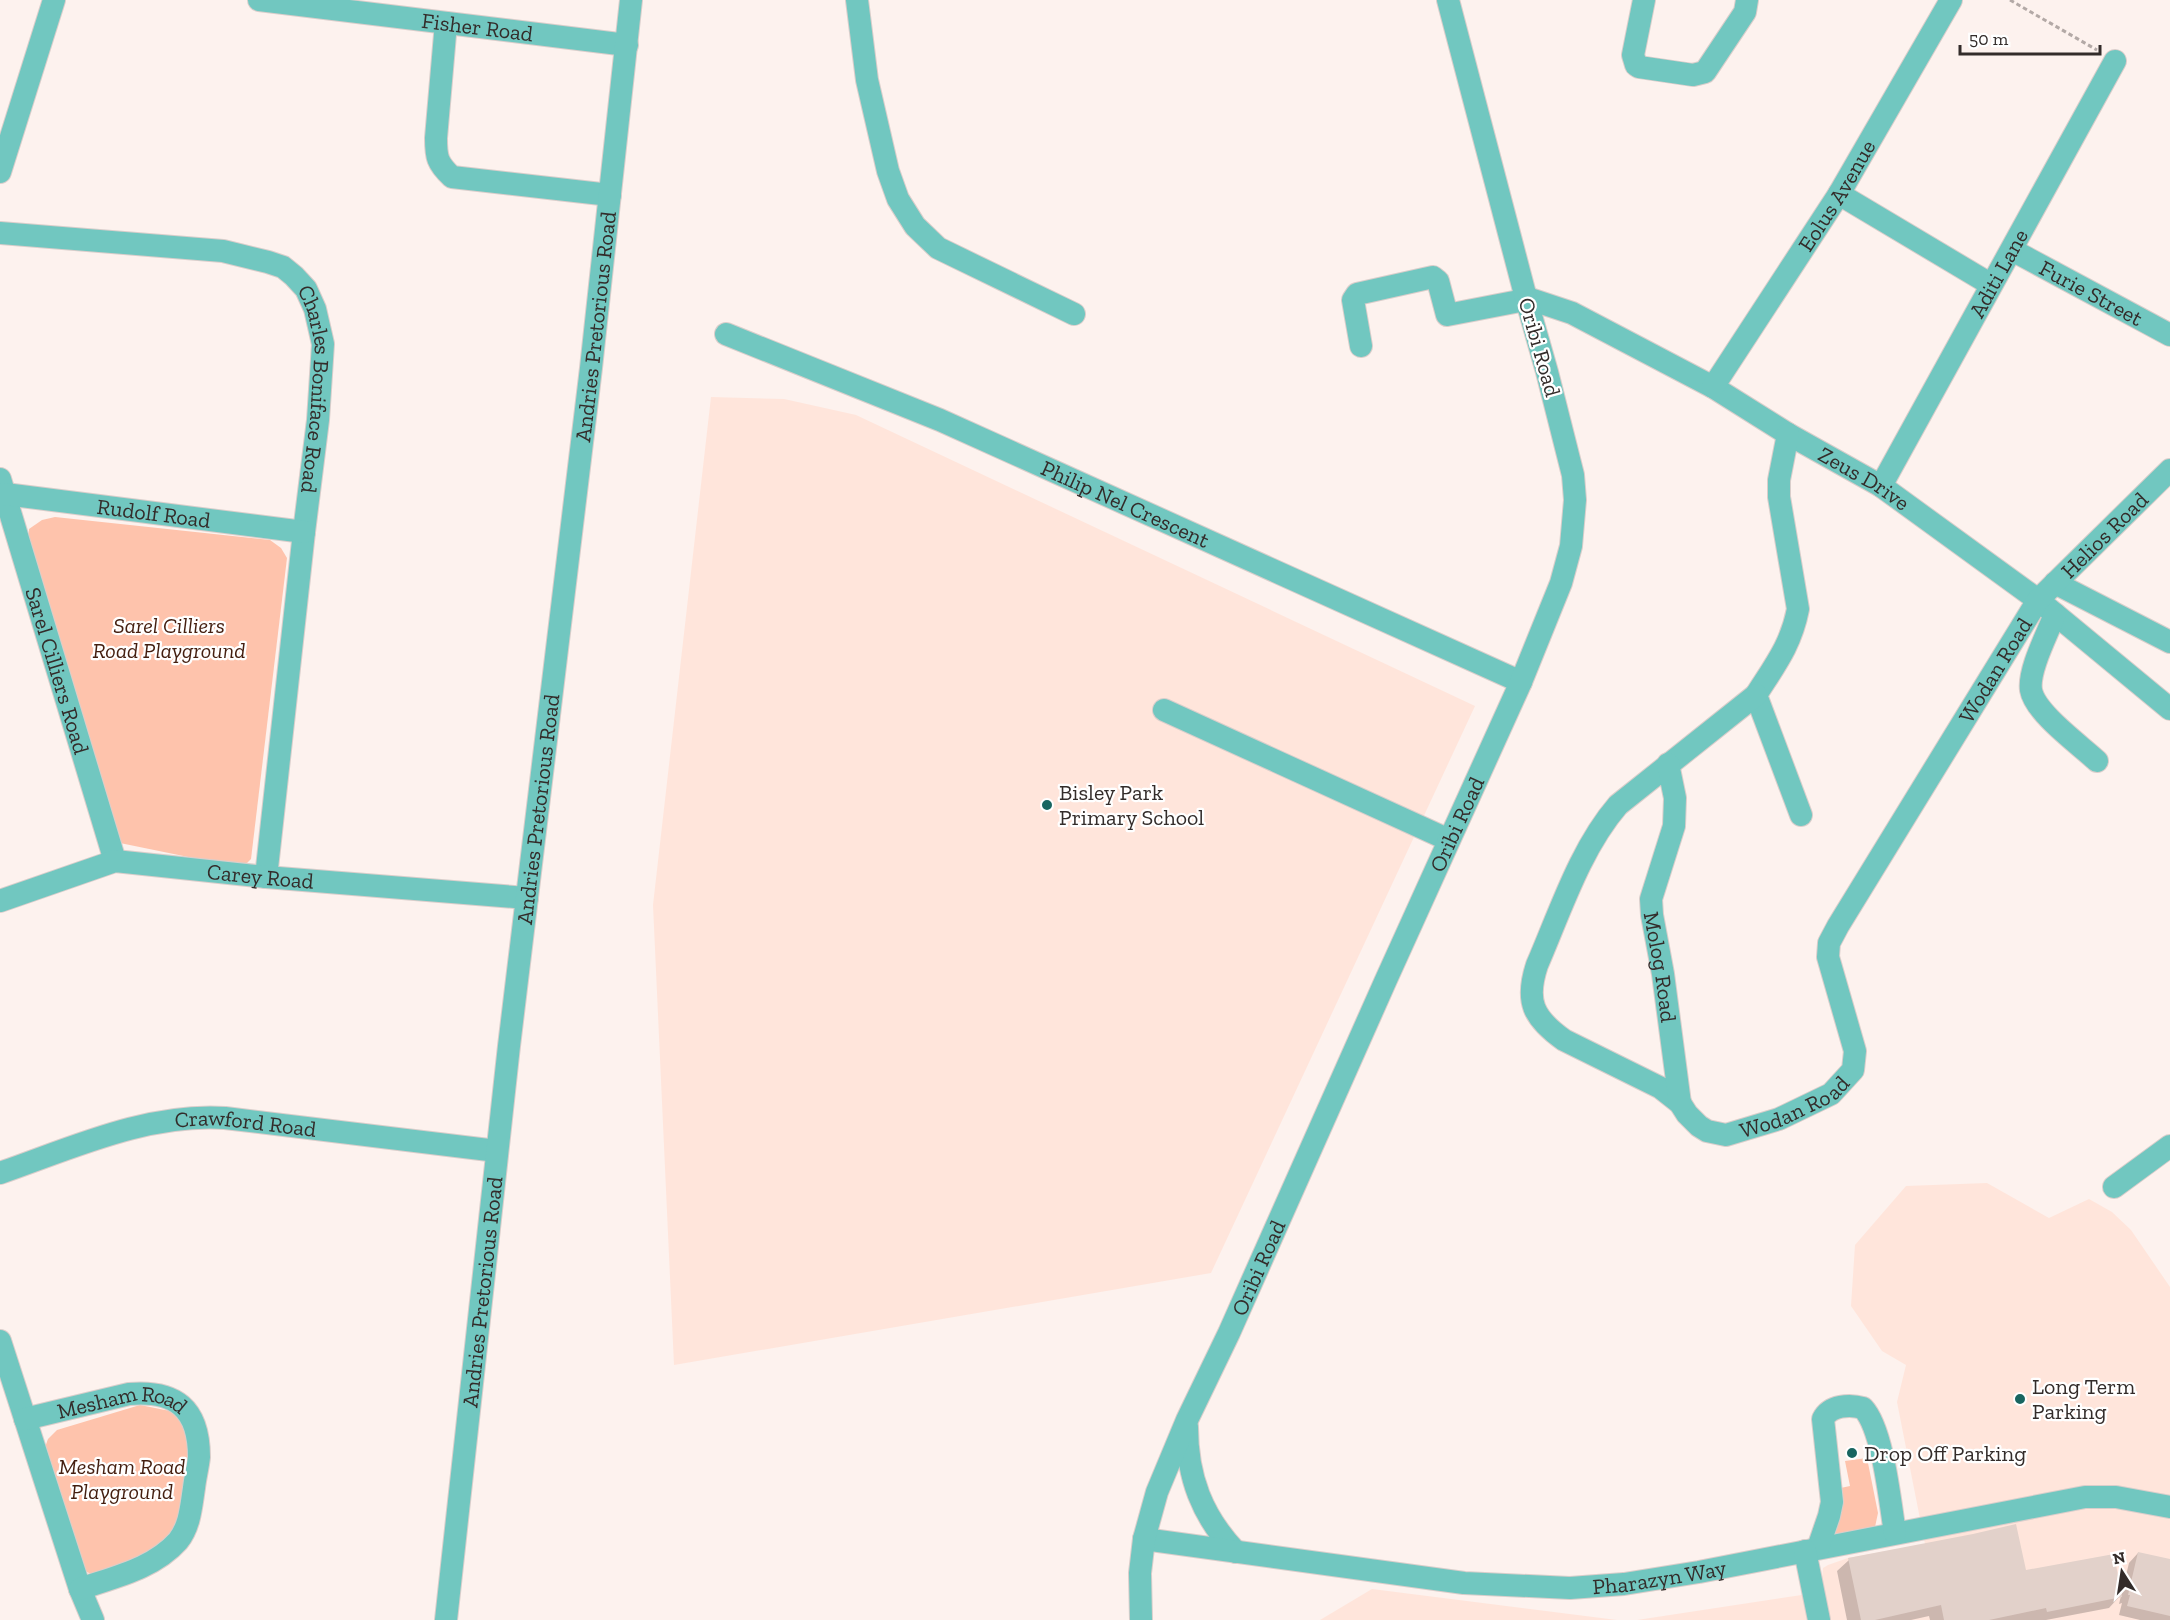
<svg xmlns="http://www.w3.org/2000/svg" width="2170" height="1620" viewBox="0 0 2170 1620" font-family="'Zilla Slab',serif">
	<style>
		.built { fill: #ffe5db }
		.green { fill: #fec3ac }
		.shadow { fill: #0003 }
		.building { fill: #e2d1ca }
		.lines { fill: none; stroke-linecap: round; stroke-linejoin: round }
		.minor-casing { stroke: #d9cecb; stroke-width: 24 }
		.path { stroke: #b3a9a6; stroke-width: 3; stroke-dasharray: 4.5 3; stroke-linecap: butt }
		.minor { stroke: #71c7c0; stroke-width: 22 }
		.poi-dot { fill: #186560; stroke: #fff; stroke-width: 2 }
		.labels { text-anchor: middle; stroke-width: 4.5; stroke-linejoin: round; paint-order: stroke }
		.street-label { font-size: 22px; fill: #332c2a; stroke: #fff }
		.park-label { font-size: 22px; font-style: italic; fill: #441e0f; stroke: #fff }
		.poi-label { font-size: 22px; fill: #332c2a; stroke: #fff; text-anchor: start }
	</style>
	<rect width="100%" height="100%" fill="#fdf2ee"/>
	<!-- built -->
	<g class="built">
		<polygon points="711,397 784,399 856,415 1475,706 1211,1273 674,1365 653,905"/>
		<polygon points="1987,1183 2049,1218 2089,1199 2112,1212 2131,1230 2170,1287 2170,1620 1637,1620 1815,1593 1821,1590 1823,1568 1828,1565 1848,1558 1925,1544 1897,1402 1906,1365 1882,1351 1851,1306 1855,1245 1906,1186"/>
		<polygon points="1372,1589 1617,1620 1320,1620"/>
	</g>
	<!-- green -->
	<g class="green">
		<polygon points="55,517 270,540 281,548 287,558 251,859 242,868 120,843 28,546 29,529 42,520"/>
		<polygon points="140,1405 175,1412 189,1427 191,1452 181,1527 159,1554 97,1577 79,1568 44,1450 48,1439 57,1430"/>
		<polygon points="1867,1458 1878,1513 1875,1527 1833,1535 1836,1489 1850,1486 1845,1461"/>
	</g>
	<!-- shadow -->
	<g class="shadow">
		<polygon points="2138,1553 2170,1560 2170,1620 2140,1620 2119,1615 2122,1603 2119,1604 2129,1563"/>
		<polygon points="1849,1560 2025,1572 2120,1596 2109,1608 2046,1620 1930,1620 1929,1616 1911,1620 1847,1620 1837,1571"/>
	</g>
	<!-- building -->
	<g class="building">
		<polygon points="2016,1524 2026,1570 2114,1554 2122,1597 2047,1612 2046,1608 1989,1620 1944,1620 1941,1605 1875,1620 1861,1620 1848,1558 1973,1534"/>
		<polygon points="2138,1552 2170,1559 2170,1616 2127,1606 2130,1595 2128,1595"/>
	</g>
	<g class="lines">
		<!-- minor casing -->
		<g class="minor-casing">
			<g id="minor">
				<path id="s1" d="M259 0 627 45"/>
				<polyline points="857,0 867,80 888,171 898,199 915,226 938,248 1074,314"/>
				<polyline points="1644,0 1633,55 1636,65 1639,67 1693,75 1705,72 1745,12 1747,0"/>
				<path d="M446 23 436 138C436 157 437 163 452 177L610 195"/>
				<polyline points="0,172 54,0"/>
				<polyline points="1839,194 1990,284"/>
				<path id="s2" d="M0 233 223 251 268 262 283 267 294 276 306 289 315 309 323 344 318 420 304 532 266 877"/>
				<path id="s3" d="M2012 250 2170 335"/>
				<path id="s4" d="M726 334 940 420 1521 682"/>
				<path id="s5" d="M1361 346 1353 300 1357 294 1433 277 1438 281 1447 315 1530 299 1572 313 1713 387 1788 434 1881 486 2038 600 2170 709"/>
				<path id="s6" d="M1713 387 1839 194 1951 0"/>
				<path d="M1788 434 1779 480V497L1798 609C1791 645 1775 665 1756 695L1801 815"/>
				<path id="s7" d="M0 479 115 861"/>
				<path id="s8" d="M1881 486 2115 61"/>
				<path id="s9" d="M5 494 304 532"/>
				<polyline points="2055,583 2170,642"/>
				<path d="M2055 614C2048 633 2028 670 2031 690 2035 713 2080 745 2097 761"/>
				<path id="s10" d="M1756 695 1618 805C1580 849 1560 912 1537 965 1525 1001 1533 1018 1564 1040L1661 1088 1680 1103 1687 1114 1699 1126 1707 1131 1726 1135 1779 1119 1831 1094 1853 1070 1855 1051 1828 957 1829 943 1838 926 2038 600 2170 470"/>
				<polyline points="1164,710 1449,840"/>
				<path id="s11" d="M1668 764 1675 798 1674 826 1651 899 1652 915 1663 974 1680 1103"/>
				<path id="s12" d="M0 901 115 861 266 877 527 898"/>
				<path id="s13" d="M0 1173C72 1148 147 1113 225 1118L497 1151"/>
				<polyline points="2114,1187 2170,1146"/>
				<polyline points="0,1341 80,1589 93,1620"/>
				<path id="s14" d="M25 1419 129 1394C175 1390 199 1408 199 1457 198 1467 195 1478 194 1488 191 1507 190 1526 178 1541 153 1569 114 1577 80 1589"/>
				<path d="M1187 1427C1187 1477 1202 1516 1236 1552"/>
				<path id="s15" d="M1144 1539 1464 1583 1570 1588 1624 1584 1699 1572 2085 1497H2116L2170 1507"/>
				<path d="M1818 1548 1829 1516 1832 1502 1823 1419C1830 1405 1850 1404 1863 1408 1883 1429 1890 1502 1895 1533"/>
				<polyline points="1805,1551 1819,1620"/>
				<path id="s16" d="M446 1620 509 1046 591 368 631 0"/>
				<path id="s17" d="M1141 1620 1140 1573 1144 1539 1157 1492 1187 1420 1229 1333 1385 982 1521 682 1561 583 1571 546 1575 500 1573 475 1547 372 1526 298 1448 0"/>
			</g>
		</g>
		<!-- path -->
		<polyline class="path" points="2010,0 2097,50"/>
		<!-- minor -->
		<use href="#minor" class="minor"/>
	</g>
	<!-- markers -->
	<g class="poi-dot">
		<circle cx="1047" cy="805" r="6"/>
		<circle cx="2020" cy="1399" r="6"/>
		<circle cx="1852" cy="1453" r="6"/>
	</g>
	<g class="labels">
		<!-- street labels -->
		<g class="street-label">
			<text dy="8" stroke="none"><textPath href="#s1" startOffset="220">Fisher Road</textPath></text>
			<text dy="8" stroke="none"><textPath href="#s6" startOffset="228">Eolus Avenue</textPath></text>
			<text dy="8" stroke="none"><textPath href="#s8" startOffset="243">Aditi Lane</textPath></text>
			<text dy="8" stroke="none"><textPath href="#s3" startOffset="90">Furie Street</textPath></text>
			<text dy="8" stroke="none"><textPath href="#s16" startOffset="1302">Andries Pretorious Road</textPath></text>
			<text transform="translate(1540 347) rotate(74)" y="8">Oribi Road</text>
			<text dy="8" stroke="none"><textPath href="#s2" startOffset="420">Charles Boniface Road</textPath></text>
			<text dy="8" stroke="none"><textPath href="#s5" startOffset="638">Zeus Drive</textPath></text>
			<text dy="8" stroke="none"><textPath href="#s4" startOffset="434">Philip Nel Crescent</textPath></text>
			<text dy="8" stroke="none"><textPath href="#s9" startOffset="150">Rudolf Road</textPath></text>
			<text dy="8" stroke="none"><textPath href="#s10" startOffset="1407">Helios Road</textPath></text>
			<text dy="8" stroke="none"><textPath href="#s7" startOffset="200">Sarel Cilliers Road</textPath></text>
			<text dy="8" stroke="none"><textPath href="#s10" startOffset="1232">Wodan Road</textPath></text>
			<text dy="8" stroke="none"><textPath href="#s16" startOffset="816">Andries Pretorious Road</textPath></text>
			<text dy="8" stroke="none"><textPath href="#s17" startOffset="862">Oribi Road</textPath></text>
			<text dy="8" stroke="none"><textPath href="#s12" startOffset="268">Carey Road</textPath></text>
			<text dy="8" stroke="none"><textPath href="#s11" startOffset="208">Molog Road</textPath></text>
			<text dy="8" stroke="none"><textPath href="#s10" startOffset="710">Wodan Road</textPath></text>
			<text dy="8" stroke="none"><textPath href="#s13" startOffset="254">Crawford Road</textPath></text>
			<text dy="8" stroke="none"><textPath href="#s17" startOffset="376">Oribi Road</textPath></text>
			<text dy="8" stroke="none"><textPath href="#s16" startOffset="330">Andries Pretorious Road</textPath></text>
			<text dy="8" stroke="none"><textPath href="#s14" startOffset="100">Mesham Road</textPath></text>
			<text dy="8" stroke="none"><textPath href="#s15" startOffset="519">Pharazyn Way</textPath></text>
		</g>
		<!-- park labels -->
		<g class="park-label">
			<text x="169" y="633">Sarel Cilliers<tspan x="169" dy="25">Road Playground</tspan></text>
			<text x="122" y="1474">Mesham Road<tspan x="122" dy="25">Playground</tspan></text>
		</g>
		<!-- poi labels -->
		<g class="poi-label">
			<text x="1059" y="800">Bisley Park<tspan x="1059" dy="25">Primary School</tspan></text>
			<text x="2032" y="1394">Long Term<tspan x="2032" dy="25">Parking</tspan></text>
			<text x="1864" y="1461">Drop Off Parking</text>
		</g>
	</g>
	<!-- north arrow -->
	<g transform="translate(2122 1572) rotate(348)" stroke="#ffffff" stroke-width="4.5" paint-order="stroke">
	<path d="M0-4.5L10 22L0 15L-10 22Z" fill="#332c2a"/>
	<text y="-9" font-size="16" font-weight="bold" text-anchor="middle" fill="#332c2a">N</text>
	</g>
	<!-- scale -->
	<path d="M1960 45v9h140v-9" fill="none" stroke="#332c2a" stroke-width="3"/>
	<text x="1969" y="45" font-size="18" fill="#332c2a" stroke="#ffffff" stroke-width="4.5" paint-order="stroke">50 m</text>
</svg>
